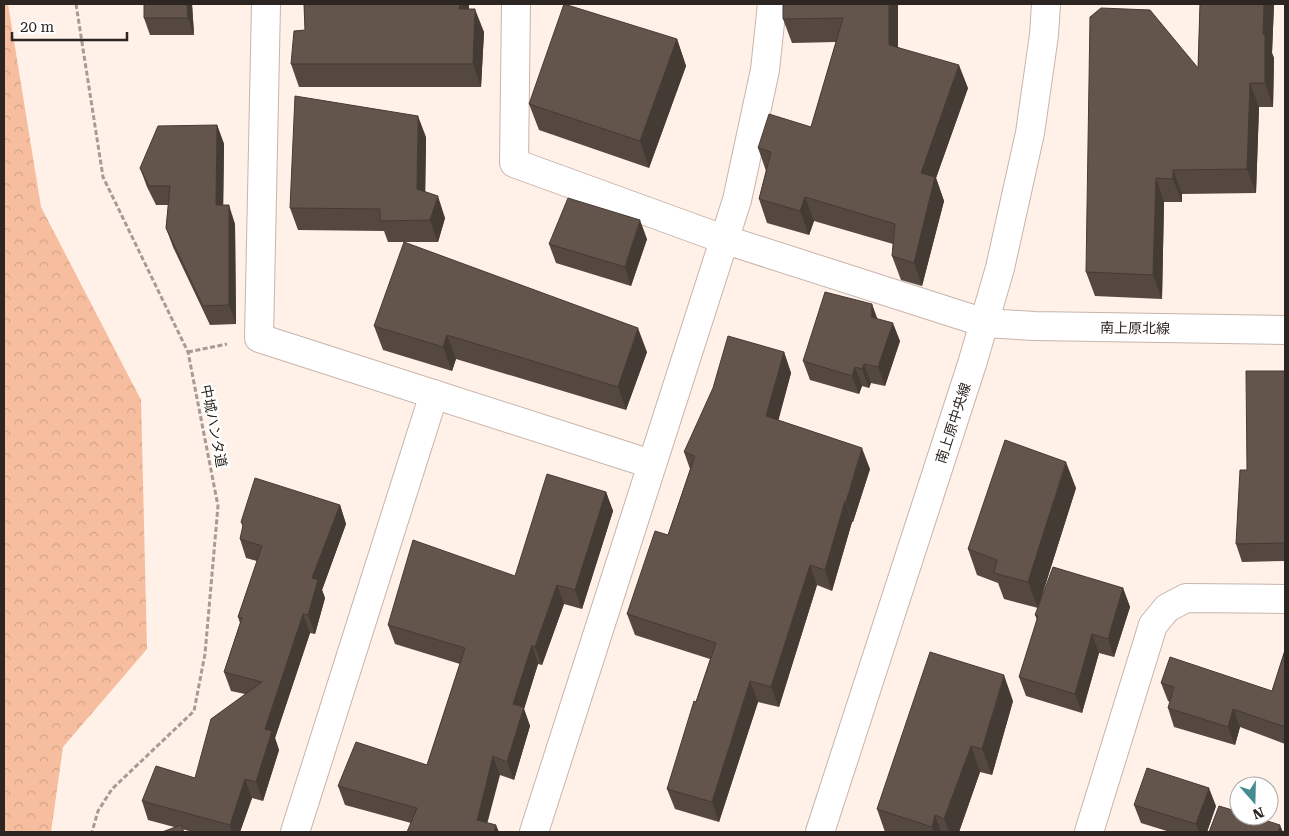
<svg xmlns="http://www.w3.org/2000/svg" width="1289" height="836" viewBox="0 0 1289 836" font-family="'Roboto Serif','Noto Sans JP',serif">
	<style>
		.forest { fill: url(#forest-crowns) }
		.lines { fill: none; stroke-linecap: round; stroke-linejoin: round }
		.street-casing { stroke: #c7b5ac; stroke-width: 30 }
		.secondary-casing { stroke: #c7b5ac; stroke-width: 30 }
		.path { stroke: #a79b95; stroke-width: 3; stroke-dasharray: 5 2.5; stroke-linecap: butt }
		.street { stroke: #fff; stroke-width: 28 }
		.secondary { stroke: #fff; stroke-width: 28 }
		.wall { fill: #554841 }
		.shaded-wall { fill: #453b35 }
		.building { fill: #63544c; stroke: #453b35 }
		.labels { text-anchor: middle; stroke-width: 5; stroke-linejoin: round; paint-order: stroke }
		.street-label { font-size: 14px; fill: #2c2521; stroke: #fff }
	</style>
	<defs>
		<pattern id="forest-crowns" width="20" height="18" patternUnits="userSpaceOnUse" patternTransform="scale(1.25)"><rect width="20" height="18" fill="#f6be9f"/><path d="M2 6a3 3 0 1 1 6 0M12 15a3 3 0 1 1 6 0" fill="none" stroke="#d3a389"/></pattern>
	</defs>
	<rect width="100%" height="100%" fill="#fff0e8"/>
	<!-- forest -->
	<polygon class="forest" points="4,4 8,4 41,207 141,400 147,649 63,747 51,832 4,832"/>
	<g class="lines">
		<!-- street casing -->
		<g class="street-casing">
			<g id="street">
				<polyline points="266,4 259,338 651,464"/>
				<polyline points="516,4 514,163 723,239 985,323"/>
				<polyline points="295,832 434,394"/>
				<polyline points="534,832 737,200 765,70 772,4"/>
				<polyline points="1089,832 1153,625 1167,608 1186,598 1285,599"/>
			</g>
		</g>
		<!-- secondary casing -->
		<g class="secondary-casing">
			<g id="secondary">
				<polyline points="985,323 1034,326 1285,330"/>
				<polyline points="820,832 972,364 1000,268 1030,133 1044,35 1046,4"/>
			</g>
		</g>
		<!-- path -->
		<g class="path">
			<polyline points="76,4 103,177 188,352 218,506 205,654 194,711 112,789 98,811 92,832"/>
			<polyline points="188,352 227,344"/>
		</g>
		<!-- street -->
		<use href="#street" class="street"/>
		<!-- secondary -->
		<use href="#secondary" class="secondary"/>
	</g>
	<!-- wall -->
	<g class="wall">
		<polygon points="192,4 194,35 150,35 144,18"/>
		<polygon points="304,4 469,4 469,9 484,32 481,87 299,87 291,64 305,30"/>
		<polygon points="783,4 898,4 898,47 968,88 936,178 944,201 922,286 901,280 892,256 893,244 814,221 809,235 767,223 759,199 766,171 758,148 811,127 836,42 792,43 783,19"/>
		<polygon points="1200,4 1274,4 1272,53 1274,58 1273,107 1259,107 1256,193 1182,194 1182,202 1164,202 1162,299 1095,296 1086,272 1198,68"/>
		<polygon points="677,39 686,66 649,168 539,130 529,104"/>
		<polygon points="217,125 224,144 223,205 235,224 236,324 210,325 173,247 166,228 169,205 156,205 147,187 140,168"/>
		<polygon points="426,137 425,192 445,218 438,242 388,242 384,231 298,230 290,208"/>
		<polygon points="647,239 631,286 556,263 549,244"/>
		<polygon points="877,319 900,341 885,386 871,383 869,388 862,386 859,394 810,380 803,361"/>
		<polygon points="374,326 647,352 626,410 456,359 452,371 383,350"/>
		<polygon points="784,352 791,373 778,420 870,469 853,522 852,522 832,591 817,585 779,707 758,702 719,822 675,809 667,789 710,659 635,635 627,614 668,535 690,469 684,452"/>
		<polygon points="1285,371 1285,561 1242,562 1236,544 1247,470"/>
		<polygon points="1076,488 1038,608 1004,599 998,583 977,575 968,549"/>
		<polygon points="606,492 613,511 582,609 564,604 542,665 538,664 524,709 530,726 514,780 500,775 411,823 345,805 338,786 427,765 460,664 395,644 388,625 515,576"/>
		<polygon points="340,505 346,524 322,590 325,598 315,634 310,633 275,738 279,750 263,801 252,798 240,832 193,832 148,820 142,801 195,778 245,694 231,691 224,672 240,623 238,617 257,561 246,558 240,539 243,527 241,522"/>
		<polygon points="1123,588 1130,607 1114,657 1099,653 1082,713 1026,696 1019,677 1037,620 1035,615"/>
		<polygon points="1285,650 1285,744 1240,727 1235,745 1174,727 1168,708 1170,702 1168,701 1161,683 1272,691"/>
		<polygon points="1013,701 992,775 980,772 959,832 885,832 877,809"/>
		<polygon points="1134,805 1216,806 1207,832 1170,832 1141,823"/>
	</g>
	<!-- shaded-wall -->
	<g class="shaded-wall">
		<polygon points="187,4 192,4 194,35 188,18"/>
		<polygon points="460,4 469,4 468,32 459,9"/>
		<polygon points="889,4 898,4 898,68 889,45"/>
		<polygon points="1264,4 1274,4 1272,53 1274,58 1273,107 1265,83 1263,34"/>
		<polygon points="475,9 484,32 481,87 473,64"/>
		<polygon points="677,39 686,66 649,168 640,141"/>
		<polygon points="959,65 968,88 936,178 944,201 922,286 914,263 921,173"/>
		<polygon points="1250,83 1259,107 1256,193 1247,169"/>
		<polygon points="418,116 426,137 425,211 417,189"/>
		<polygon points="217,125 224,144 223,224 216,205"/>
		<polygon points="1173,170 1182,194 1182,202 1173,179"/>
		<polygon points="1156,178 1164,202 1162,299 1153,275"/>
		<polygon points="438,196 445,218 438,242 430,220"/>
		<polygon points="805,197 814,221 809,235 800,211"/>
		<polygon points="229,205 235,224 236,324 229,305"/>
		<polygon points="640,220 647,239 631,286 625,267"/>
		<polygon points="872,304 879,323 871,317"/>
		<polygon points="893,323 900,341 885,386 878,367"/>
		<polygon points="638,328 647,352 626,410 618,387"/>
		<polygon points="447,335 456,359 452,371 443,347"/>
		<polygon points="784,352 791,373 774,437 766,416"/>
		<polygon points="864,364 871,383 869,388 862,369"/>
		<polygon points="855,367 862,386 859,394 852,376"/>
		<polygon points="862,448 870,469 853,522 846,502"/>
		<polygon points="1066,462 1076,488 1038,608 1028,582"/>
		<polygon points="606,492 613,511 582,609 575,590"/>
		<polygon points="845,501 852,522 832,591 825,570"/>
		<polygon points="340,505 346,524 322,590 325,598 315,634 308,615 312,578"/>
		<polygon points="810,565 817,585 779,707 771,687"/>
		<polygon points="557,585 564,604 542,665 535,647"/>
		<polygon points="1123,588 1130,607 1114,657 1108,639"/>
		<polygon points="303,614 310,633 275,738 279,750 263,801 256,782 265,729"/>
		<polygon points="1092,634 1099,653 1082,713 1075,694"/>
		<polygon points="532,645 538,664 524,709 530,726 514,780 507,762 513,704"/>
		<polygon points="1004,675 1013,701 992,775 982,749"/>
		<polygon points="750,681 758,702 719,822 712,802"/>
		<polygon points="1233,709 1240,727 1235,745 1228,727"/>
		<polygon points="971,746 980,772 959,832 949,832 944,819"/>
		<polygon points="493,756 500,775 485,832 477,820"/>
		<polygon points="245,779 252,798 240,832 232,832 230,825"/>
		<polygon points="1209,788 1216,806 1207,832 1199,832 1196,824"/>
		<polygon points="935,815 941,832 934,832 932,827"/>
		<polygon points="496,825 499,832 494,832"/>
		<polygon points="1280,825 1283,832 1278,832"/>
	</g>
	<!-- building -->
	<g class="building">
		<polygon points="144,4 187,4 188,18 144,18"/>
		<polygon points="304,4 460,4 459,9 475,9 473,64 291,64 294,31 305,30"/>
		<polygon points="564,4 677,39 640,141 529,104"/>
		<polygon points="783,4 889,4 889,45 959,65 921,173 935,177 914,263 892,256 895,224 805,197 800,211 759,199 771,152 758,148 769,114 811,127 843,18 783,19"/>
		<polygon points="1200,4 1264,4 1263,34 1265,34 1265,83 1250,83 1247,169 1173,170 1173,179 1156,178 1153,275 1086,272 1090,17 1101,8 1150,10 1198,68"/>
		<polygon points="295,96 418,116 417,189 438,196 430,220 380,221 380,209 290,208"/>
		<polygon points="217,125 216,205 229,205 229,305 203,306 166,228 170,186 149,186 140,168 158,126"/>
		<polygon points="568,198 640,220 625,267 549,244"/>
		<polygon points="404,242 638,328 618,387 447,335 443,347 374,326"/>
		<polygon points="825,292 872,304 871,317 893,323 878,367 864,364 862,369 855,367 852,376 803,361"/>
		<polygon points="728,336 784,352 766,416 862,448 846,502 845,501 825,570 810,565 771,687 750,681 712,802 667,789 694,701 696,702 716,643 627,614 655,531 668,535 695,456 684,452 713,388"/>
		<polygon points="1246,371 1285,371 1285,543 1236,544 1240,470 1247,470"/>
		<polygon points="1005,440 1066,462 1028,582 994,573 997,560 968,549"/>
		<polygon points="547,474 606,492 575,590 557,585 535,647 532,645 513,704 524,707 507,762 493,756 477,820 496,825 494,832 407,832 417,808 338,786 356,742 427,765 465,648 388,625 413,540 515,576"/>
		<polygon points="255,478 340,505 312,578 318,580 308,615 303,614 265,729 272,731 256,782 245,779 230,825 142,801 156,766 195,778 211,719 262,682 224,672 242,618 238,617 262,546 240,539 243,525 241,522"/>
		<polygon points="1053,567 1123,588 1108,639 1092,634 1075,694 1019,677 1038,616 1035,615"/>
		<polygon points="1285,650 1285,727 1233,709 1228,727 1168,708 1174,687 1161,683 1170,657 1272,691"/>
		<polygon points="930,652 1004,675 982,749 971,746 944,819 935,815 932,827 877,809"/>
		<polygon points="1147,768 1209,788 1196,824 1134,805"/>
		<polygon points="1219,806 1239,812 1239,816 1252,816 1280,825 1278,832 1209,832"/>
		<polygon points="181,825 184,832 162,832"/>
	</g>
	<g class="labels">
		<!-- street labels -->
		<g class="street-label">
			<text transform="translate(1135 328) rotate(1)" y="5">南上原北線</text>
			<text transform="translate(953 423) rotate(-72)" y="5">南上原中央線</text>
			<text transform="translate(214 426) rotate(79)" y="5">中城ハンタ道</text>
		</g>
	</g>
	<!-- border -->
	<rect width="1289" height="836" fill="none" stroke="#2c2521" stroke-width="10"/>
	<!-- north arrow -->
	<g transform="translate(1254 801) rotate(160)"><circle r="24" fill="#ffffff" stroke="#aba8a6"/>
	<path d="M0-4L9 19L0 12L-9 19Z" fill="#448c8f"/>
	<text y="-8" font-size="14" font-weight="bold" text-anchor="middle" fill="#2c2521">N</text>
	</g>
	<!-- scale -->
	<path d="M12 32v8h115v-8" fill="none" stroke="#2c2521" stroke-width="2.5"/>
	<text x="20" y="32" font-size="15" fill="#2c2521" stroke="#ffffff" stroke-width="4" paint-order="stroke">20 m</text>
</svg>
